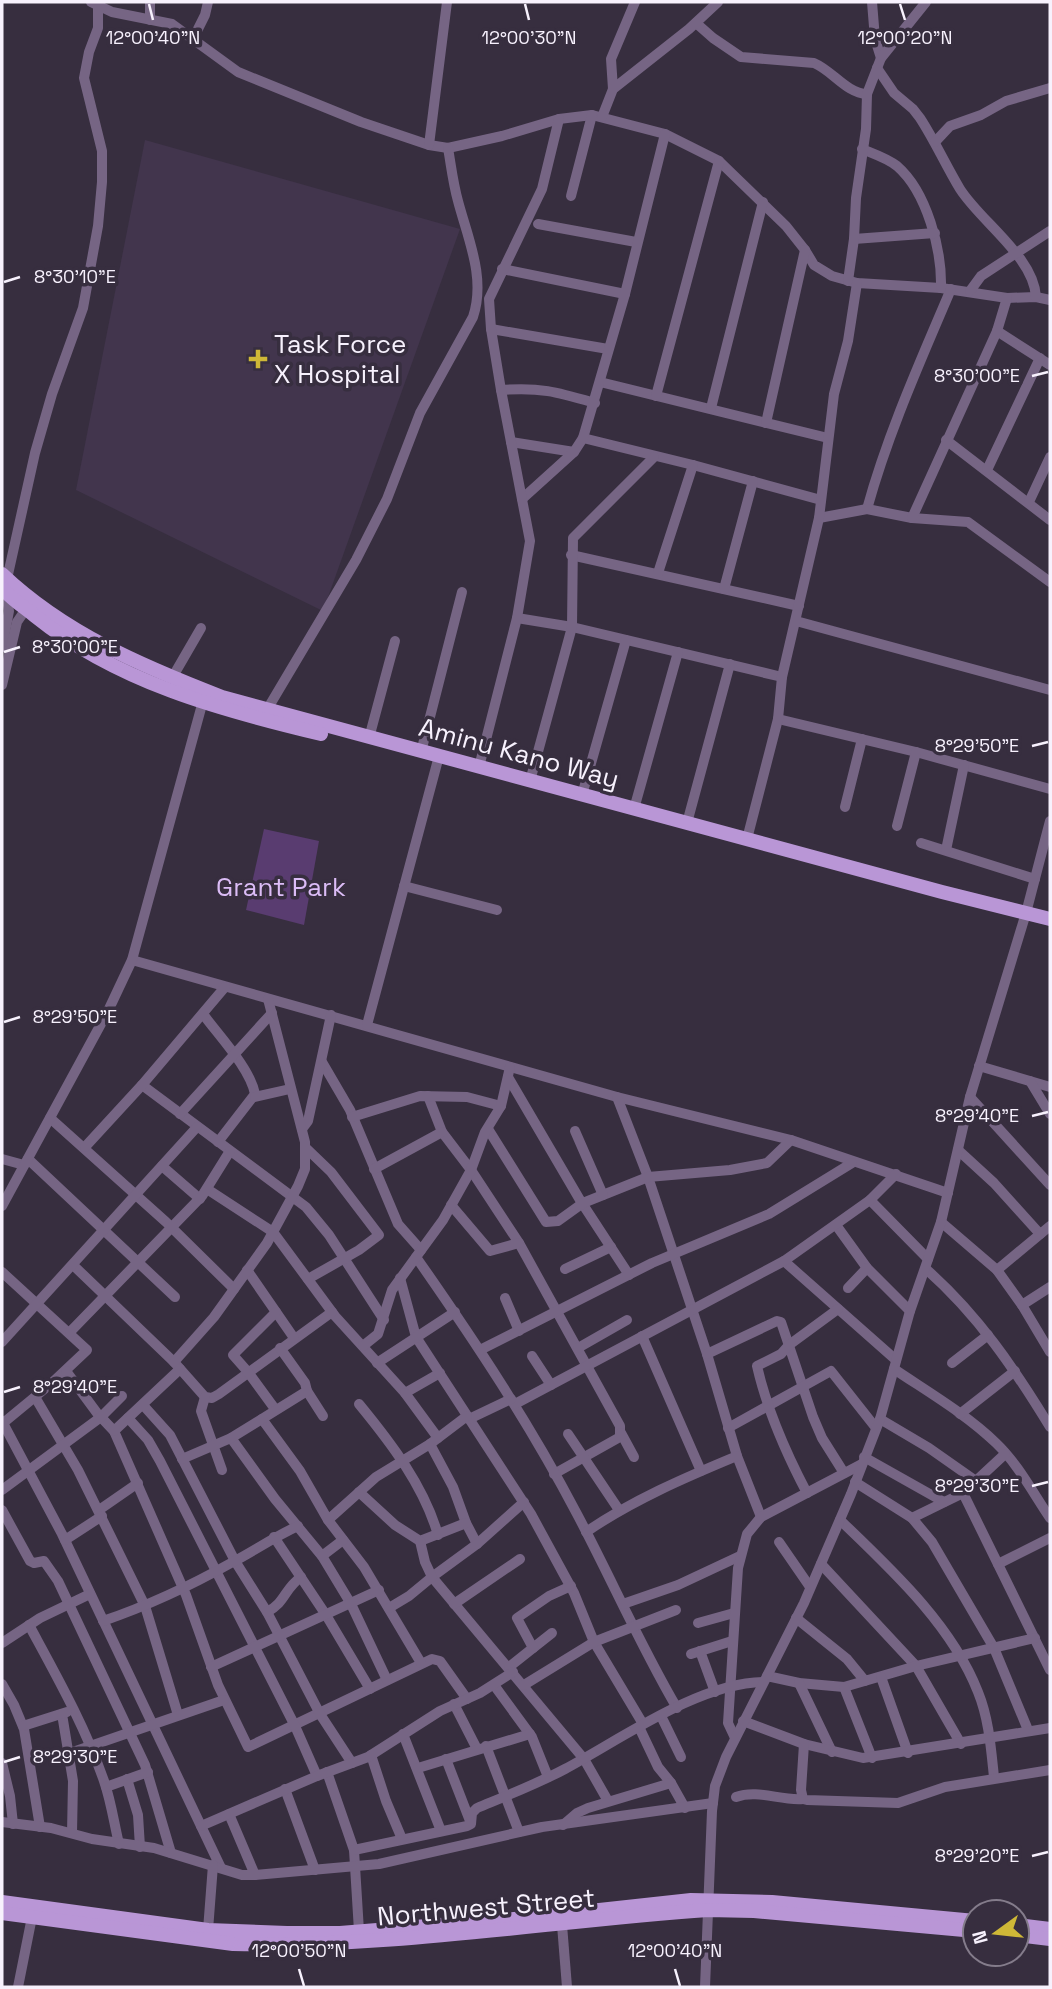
<svg xmlns="http://www.w3.org/2000/svg" width="1052" height="1989" viewBox="0 0 1052 1989" font-family="'Space Grotesk',sans-serif">
	<style>
		.built { fill: #42354d }
		.green { fill: #593c70 }
		.lines { fill: none; stroke-linecap: round; stroke-linejoin: round }
		.minor { stroke: #766584; stroke-width: 10 }
		.major { stroke: #b996d6; stroke-width: 14 }
		.ticks { fill: none; stroke: #f7f1fd; stroke-width: 2.5 }
		.poi-dot { fill: #cfb837; stroke: #372e3f; stroke-width: 2.5 }
		.labels { text-anchor: middle; stroke-width: 7; stroke-linejoin: round; paint-order: stroke }
		.poi-label { font-size: 26px; fill: #f7f1fd; stroke: #372e3f; text-anchor: start }
		.street-label { font-size: 26px; fill: #f7f1fd; stroke: #372e3f }
		.park-label { font-size: 26px; fill: #dbbcf6; stroke: #372e3f }
		.ticks-label { font-size: 18px; text-anchor: middle; fill: #f7f1fd; stroke: #372e3f; stroke-width: 7; stroke-linejoin: round; paint-order: stroke }
	</style>
	<rect width="100%" height="100%" fill="#372e3f"/>
	<!-- built -->
	<polygon class="built" points="145,140 460,229 323,611 76,490"/>
	<!-- green -->
	<polygon class="green" points="264,829 319,841 304,925 246,910"/>
	<g class="lines">
		<!-- minor -->
		<g class="minor">
			<polyline points="91,2 112,12 172,24 238,72 361,122 429,145 448,148 502,136 559,119 592,115 665,134 719,161 786,226 805,250 814,265 832,276 857,283 941,288 1007,298 1036,297 1050,300"/>
			<polyline points="150,2 150,20"/>
			<polyline points="872,2 875,39 881,58"/>
			<path d="M696 23 713 38 741 57 814 63C833 71 846 93 867 94"/>
			<polyline points="193,39 205,15 208,2"/>
			<path d="M877 68 894 93 913 109 920 118C935 141 946 166 960 189 981 222 1034 257 1036 297"/>
			<polyline points="613,89 611,59 635,2"/>
			<polyline points="602,117 613,89 689,29 718,2"/>
			<polyline points="935,142 950,126 981,115 1006,101 1050,88"/>
			<polyline points="429,145 447,2"/>
			<path d="M862 149C874 154 887 158 897 166 927 192 942 250 941 288"/>
			<polyline points="571,196 592,115"/>
			<polyline points="538,224 636,242"/>
			<polyline points="854,239 935,233"/>
			<polyline points="502,269 625,294"/>
			<polyline points="848,281 854,239 856,198 866,129 867,94 881,58 926,2"/>
			<polyline points="970,291 981,276 1050,231"/>
			<polyline points="491,329 608,349"/>
			<polyline points="997,331 1050,365"/>
			<polyline points="600,382 828,438"/>
			<path d="M501 390C541 387 557 392 595 403"/>
			<polyline points="656,396 719,161"/>
			<polyline points="711,408 763,202"/>
			<polyline points="766,423 805,250"/>
			<polyline points="583,438 693,465 821,500"/>
			<polyline points="946,440 1050,520"/>
			<polyline points="511,442 574,452"/>
			<polyline points="987,470 1040,358"/>
			<polyline points="522,499 574,452 583,438 625,294 665,134"/>
			<polyline points="1029,502 1050,457"/>
			<path d="M867 509C888 433 920 362 951 289"/>
			<polyline points="819,518 867,509 912,518 968,522 1050,582"/>
			<polyline points="912,518 997,331 1007,298"/>
			<polyline points="571,555 799,606"/>
			<polyline points="658,573 693,465"/>
			<polyline points="7,579 35,453 52,394 83,308 98,226 102,182 102,151 84,78 89,52 98,28 98,2"/>
			<polyline points="724,589 753,481"/>
			<polyline points="517,618 572,627 782,677"/>
			<polyline points="796,621 1050,690"/>
			<polyline points="2,647 9,611 6,594"/>
			<polyline points="172,678 201,628"/>
			<polyline points="2,685 17,622 26,609"/>
			<path d="M268 708 356 560 387 499 420 413 473 317C486 278 468 239 458 201 453 183 451 165 448 148"/>
			<polyline points="778,719 916,752 1050,789"/>
			<polyline points="369,738 395,641"/>
			<polyline points="421,752 462,592"/>
			<polyline points="479,767 517,618 530,541 501,390 491,329 489,299 542,189 559,119"/>
			<polyline points="530,781 572,627 573,538 654,457"/>
			<polyline points="582,795 626,640"/>
			<polyline points="845,807 862,739"/>
			<polyline points="634,809 678,652"/>
			<polyline points="687,823 730,664"/>
			<polyline points="897,826 916,752"/>
			<polyline points="747,839 778,719 782,677 819,518 834,394 848,341 857,283"/>
			<polyline points="921,843 1035,879"/>
			<polyline points="946,850 964,765"/>
			<polyline points="404,886 497,910"/>
			<polyline points="132,960 617,1097 791,1140 948,1193"/>
			<path d="M203 1014C219 1036 250 1068 255 1094L218 1142"/>
			<polyline points="367,1025 439,756"/>
			<polyline points="322,1062 350,1110 398,1224 421,1250"/>
			<polyline points="979,1066 1050,1087"/>
			<polyline points="508,1077 580,1200 629,1275"/>
			<polyline points="1030,1081 1050,1114"/>
			<polyline points="142,1085 306,1207 329,1235 384,1320"/>
			<polyline points="428,1096 442,1132 471,1170 519,1243 620,1426 620,1437 554,1474"/>
			<polyline points="255,1097 290,1089"/>
			<polyline points="617,1097 648,1177 707,1354 737,1456 761,1517"/>
			<polyline points="970,1097 1050,1185"/>
			<polyline points="180,1114 272,1013"/>
			<polyline points="352,1117 420,1096 467,1097 501,1106"/>
			<polyline points="50,1118 166,1222 234,1289"/>
			<polyline points="302,1129 308,1121 331,1015"/>
			<polyline points="488,1129 546,1222 558,1221 583,1203 648,1177 730,1170 767,1163 791,1140"/>
			<polyline points="575,1131 603,1195"/>
			<polyline points="85,1147 142,1085 225,987"/>
			<polyline points="306,1148 331,1172 379,1235 359,1250 308,1279"/>
			<polyline points="958,1150 994,1183 1040,1234"/>
			<polyline points="2,1159 24,1165"/>
			<polyline points="28,1159 175,1297"/>
			<polyline points="162,1166 200,1199"/>
			<polyline points="374,1169 442,1132"/>
			<polyline points="207,1189 273,1232 335,1316 405,1393 440,1373"/>
			<polyline points="870,1200 928,1259"/>
			<polyline points="451,1205 490,1251 519,1243"/>
			<polyline points="2,1206 108,1011 132,960 203,701"/>
			<polyline points="941,1222 997,1270 1022,1305 1050,1352"/>
			<polyline points="836,1225 867,1268 910,1311"/>
			<path d="M416 1257C474 1340 530 1424 577 1514 611 1578 640 1645 677 1708"/>
			<polyline points="784,1261 896,1360"/>
			<polyline points="73,1265 174,1362 205,1397 212,1398 219,1394 332,1312"/>
			<polyline points="565,1269 611,1247"/>
			<path d="M926 1269C978 1315 1014 1368 1050 1427"/>
			<polyline points="247,1270 294,1338"/>
			<polyline points="997,1270 1050,1226"/>
			<polyline points="2,1272 87,1350 53,1382 2,1424"/>
			<polyline points="400,1278 416,1337 531,1514 574,1593 594,1642 643,1724"/>
			<polyline points="848,1288 867,1268"/>
			<polyline points="505,1298 519,1331"/>
			<polyline points="1022,1305 1050,1287"/>
			<polyline points="70,1332 202,1196 230,1151"/>
			<polyline points="642,1336 701,1471"/>
			<polyline points="2,1342 197,1127"/>
			<polyline points="363,1346 378,1334 392,1290 443,1220 471,1170 485,1132 501,1106 510,1067"/>
			<polyline points="578,1348 627,1320"/>
			<polyline points="480,1350 652,1263 769,1214 852,1163"/>
			<polyline points="707,1354 777,1321 781,1322 813,1417 822,1438 844,1473"/>
			<polyline points="532,1356 551,1385"/>
			<polyline points="174,1362 214,1317 267,1243 298,1186 305,1169 305,1142 268,999"/>
			<polyline points="377,1363 455,1312"/>
			<polyline points="952,1363 988,1335"/>
			<path d="M894 1369C928 1392 966 1414 996 1443 1018 1464 1033 1493 1050 1518"/>
			<polyline points="66,1371 97,1413 114,1431 186,1595 218,1685 248,1747 432,1659 440,1661 467,1699"/>
			<polyline points="307,1391 323,1416"/>
			<polyline points="405,1393 438,1438"/>
			<polyline points="35,1397 78,1470 145,1606 178,1715"/>
			<polyline points="205,1397 201,1411 222,1470"/>
			<path d="M359 1404C391 1443 424 1486 438 1535"/>
			<polyline points="515,1404 784,1261 870,1200 896,1174"/>
			<polyline points="143,1405 170,1435 235,1561 267,1612 320,1714 352,1763"/>
			<polyline points="275,1409 248,1372 233,1355 276,1312"/>
			<polyline points="960,1414 1015,1371"/>
			<polyline points="128,1418 148,1440 160,1461 295,1726 317,1776"/>
			<polyline points="262,1419 300,1471 328,1520 364,1567 421,1663"/>
			<polyline points="469,1419 511,1399"/>
			<polyline points="880,1419 929,1448 976,1481"/>
			<polyline points="2,1421 62,1534 221,1868"/>
			<polyline points="728,1428 831,1371 876,1428"/>
			<polyline points="114,1431 180,1369"/>
			<polyline points="621,1433 634,1457"/>
			<polyline points="568,1434 619,1510"/>
			<polyline points="231,1438 275,1499 322,1556 351,1604 387,1680"/>
			<polyline points="430,1444 453,1487 466,1523 477,1544"/>
			<polyline points="864,1457 944,1502"/>
			<polyline points="182,1459 231,1438 307,1391 305,1383 280,1348"/>
			<polyline points="855,1482 912,1518 932,1542 994,1648 1028,1730"/>
			<polyline points="2,1490 101,1417 122,1396"/>
			<polyline points="359,1492 395,1525 420,1541 466,1523"/>
			<path d="M807 1493C786 1453 767 1410 757 1366L781 1354 789 1345 838 1309"/>
			<polyline points="963,1493 1050,1670"/>
			<polyline points="524,1502 477,1544 432,1577 584,1759 608,1801"/>
			<polyline points="2,1510 30,1561 34,1563 44,1561 58,1581 145,1765 171,1853"/>
			<polyline points="99,1510 138,1483"/>
			<polyline points="912,1518 963,1493 1005,1454"/>
			<polyline points="328,1520 376,1477 430,1444 467,1416"/>
			<path d="M840 1520C891 1569 952 1625 978 1692 989 1719 991 1749 994 1777"/>
			<path d="M586 1532C633 1500 684 1478 737 1456"/>
			<polyline points="274,1537 326,1615 370,1689"/>
			<polyline points="65,1540 102,1516"/>
			<polyline points="779,1542 810,1587"/>
			<polyline points="322,1556 343,1540"/>
			<polyline points="821,1564 916,1666 961,1744"/>
			<polyline points="998,1564 1050,1538"/>
			<polyline points="454,1604 520,1559"/>
			<polyline points="623,1604 678,1585 740,1556"/>
			<polyline points="389,1608 409,1596 432,1577 425,1562 420,1541"/>
			<path d="M267 1612C286 1602 284 1589 301 1577"/>
			<polyline points="796,1618 847,1659 865,1681"/>
			<path d="M103 1621C147 1606 190 1586 231 1563 254 1551 274 1537 298 1526"/>
			<polyline points="698,1623 734,1613"/>
			<path d="M29 1625C56 1675 85 1726 104 1781 111 1801 114 1823 119 1844"/>
			<polyline points="2,1643 40,1618 90,1594"/>
			<polyline points="533,1648 552,1633"/>
			<polyline points="700,1651 715,1692"/>
			<polyline points="691,1654 732,1641"/>
			<polyline points="211,1667 379,1590"/>
			<polyline points="509,1667 533,1648 517,1618 549,1596 571,1586"/>
			<polyline points="767,1676 799,1683 844,1687 916,1666 1035,1638"/>
			<polyline points="881,1677 908,1753"/>
			<polyline points="799,1683 832,1752"/>
			<polyline points="2,1684 14,1705 24,1729 40,1827"/>
			<polyline points="494,1685 532,1737 548,1777"/>
			<polyline points="524,1685 594,1642 676,1610"/>
			<polyline points="844,1687 872,1758"/>
			<polyline points="454,1704 477,1749"/>
			<polyline points="62,1714 73,1781 72,1833"/>
			<polyline points="661,1716 681,1757"/>
			<polyline points="743,1721 804,1744 863,1758 1050,1728"/>
			<polyline points="23,1726 67,1712"/>
			<polyline points="639,1727 658,1767 671,1783 685,1808"/>
			<polyline points="403,1734 441,1831"/>
			<polyline points="735,1738 728,1723 738,1568 747,1534 761,1517 862,1464"/>
			<polyline points="804,1744 801,1790 803,1799 807,1800 898,1803 945,1787 1050,1770"/>
			<polyline points="486,1746 519,1832"/>
			<polyline points="70,1753 224,1700"/>
			<polyline points="371,1755 386,1801 402,1839"/>
			<polyline points="446,1759 470,1821"/>
			<polyline points="2,1763 10,1796 13,1824"/>
			<polyline points="418,1768 530,1734"/>
			<polyline points="327,1772 354,1850 359,1931"/>
			<polyline points="127,1779 138,1815 140,1847"/>
			<polyline points="106,1787 148,1772"/>
			<polyline points="285,1789 315,1870"/>
			<path d="M736 1797C758 1789 780 1801 803 1799"/>
			<polyline points="229,1814 255,1875"/>
			<polyline points="2,1822 51,1828 92,1839 154,1848 242,1875 255,1875 379,1864 542,1827 713,1803"/>
			<polyline points="563,1825 577,1813 588,1808 671,1783"/>
			<polyline points="201,1826 317,1776 368,1757 440,1711 480,1693 513,1672"/>
			<path d="M354 1850 467 1826 471 1824 472 1813 477 1808C506 1796 537 1784 565 1769 621 1739 699 1683 763 1682"/>
			<polyline points="562,1925 567,1987"/>
			<polyline points="208,1930 213,1865"/>
			<polyline points="18,1987 32,1917"/>
			<polyline points="705,1987 712,1811 715,1786 726,1757 804,1603 851,1494 880,1419 910,1311 941,1222 970,1097 1026,913 1050,821"/>
		</g>
		<!-- major -->
		<g class="major">
			<path d="M2 574C64 633 142 666 222 697L942 892 1050 919"/>
			<path d="M2 588C11 599 24 607 35 616 117 682 220 710 321 734"/>
			<polyline points="2,1902 208,1930 287,1933 340,1933 526,1918 691,1900 772,1902 975,1921"/>
			<path d="M2 1913 233 1944C393 1948 550 1921 708 1910L754 1911 975 1931"/>
			<polyline points="1017,1925 1050,1929"/>
			<polyline points="1017,1935 1050,1939"/>
		</g>
	</g>
	<!-- ticks -->
	<path class="ticks" d="M149 4 153 20M525 4 529 20M900 4 905 20M4 282 20 277M1032 376 1048 372M4 652 20 647M1032 746 1048 742M4 1022 20 1017M1032 1116 1048 1112M4 1392 20 1387M1032 1486 1048 1482M4 1762 20 1757M1032 1856 1048 1852M299 1969 304 1986M675 1969 680 1986"/>
	<!-- markers -->
	<path class="poi-dot" d="M254.5 348.5h7v7h7v7h-7v7h-7v-7h-7v-7h7z"/>
	<g class="labels">
		<!-- poi labels -->
		<g class="poi-label">
			<text x="274" y="353">Task Force<tspan x="274" dy="30">X Hospital</tspan></text>
		</g>
		<!-- street labels -->
		<g class="street-label">
			<text transform="translate(519 753) rotate(15)" y="9">Aminu Kano Way</text>
			<text transform="translate(486 1907) rotate(-5)" y="9">Northwest Street</text>
		</g>
		<!-- park labels -->
		<g class="park-label">
			<text x="281" y="896">Grant Park</text>
		</g>
	</g>
	<g class="ticks-label">
		<text x="153" y="44">12°00'40"N</text>
		<text x="905" y="44">12°00'20"N</text>
		<text x="529" y="44">12°00'30"N</text>
		<text x="75" y="283">8°30'10"E</text>
		<text x="977" y="382">8°30'00"E</text>
		<text x="75" y="653">8°30'00"E</text>
		<text x="977" y="752">8°29'50"E</text>
		<text x="75" y="1023">8°29'50"E</text>
		<text x="977" y="1122">8°29'40"E</text>
		<text x="75" y="1393">8°29'40"E</text>
		<text x="977" y="1492">8°29'30"E</text>
		<text x="75" y="1763">8°29'30"E</text>
		<text x="977" y="1862">8°29'20"E</text>
		<text x="299" y="1957">12°00'50"N</text>
		<text x="675" y="1957">12°00'40"N</text>
	</g>
	<!-- border -->
	<rect width="1052" height="1989" fill="none" stroke="#f7f1fd" stroke-width="7"/>
	<!-- north arrow -->
	<g transform="translate(996 1933) rotate(255)"><circle r="33" fill="#372e3f" stroke="#847c8b" stroke-width="2"/>
	<path d="M0-5L12 26L0 18L-12 26Z" fill="#cfb837"/>
	<text y="-10" font-size="19" font-weight="bold" text-anchor="middle" fill="#f7f1fd">N</text>
	</g>
</svg>
